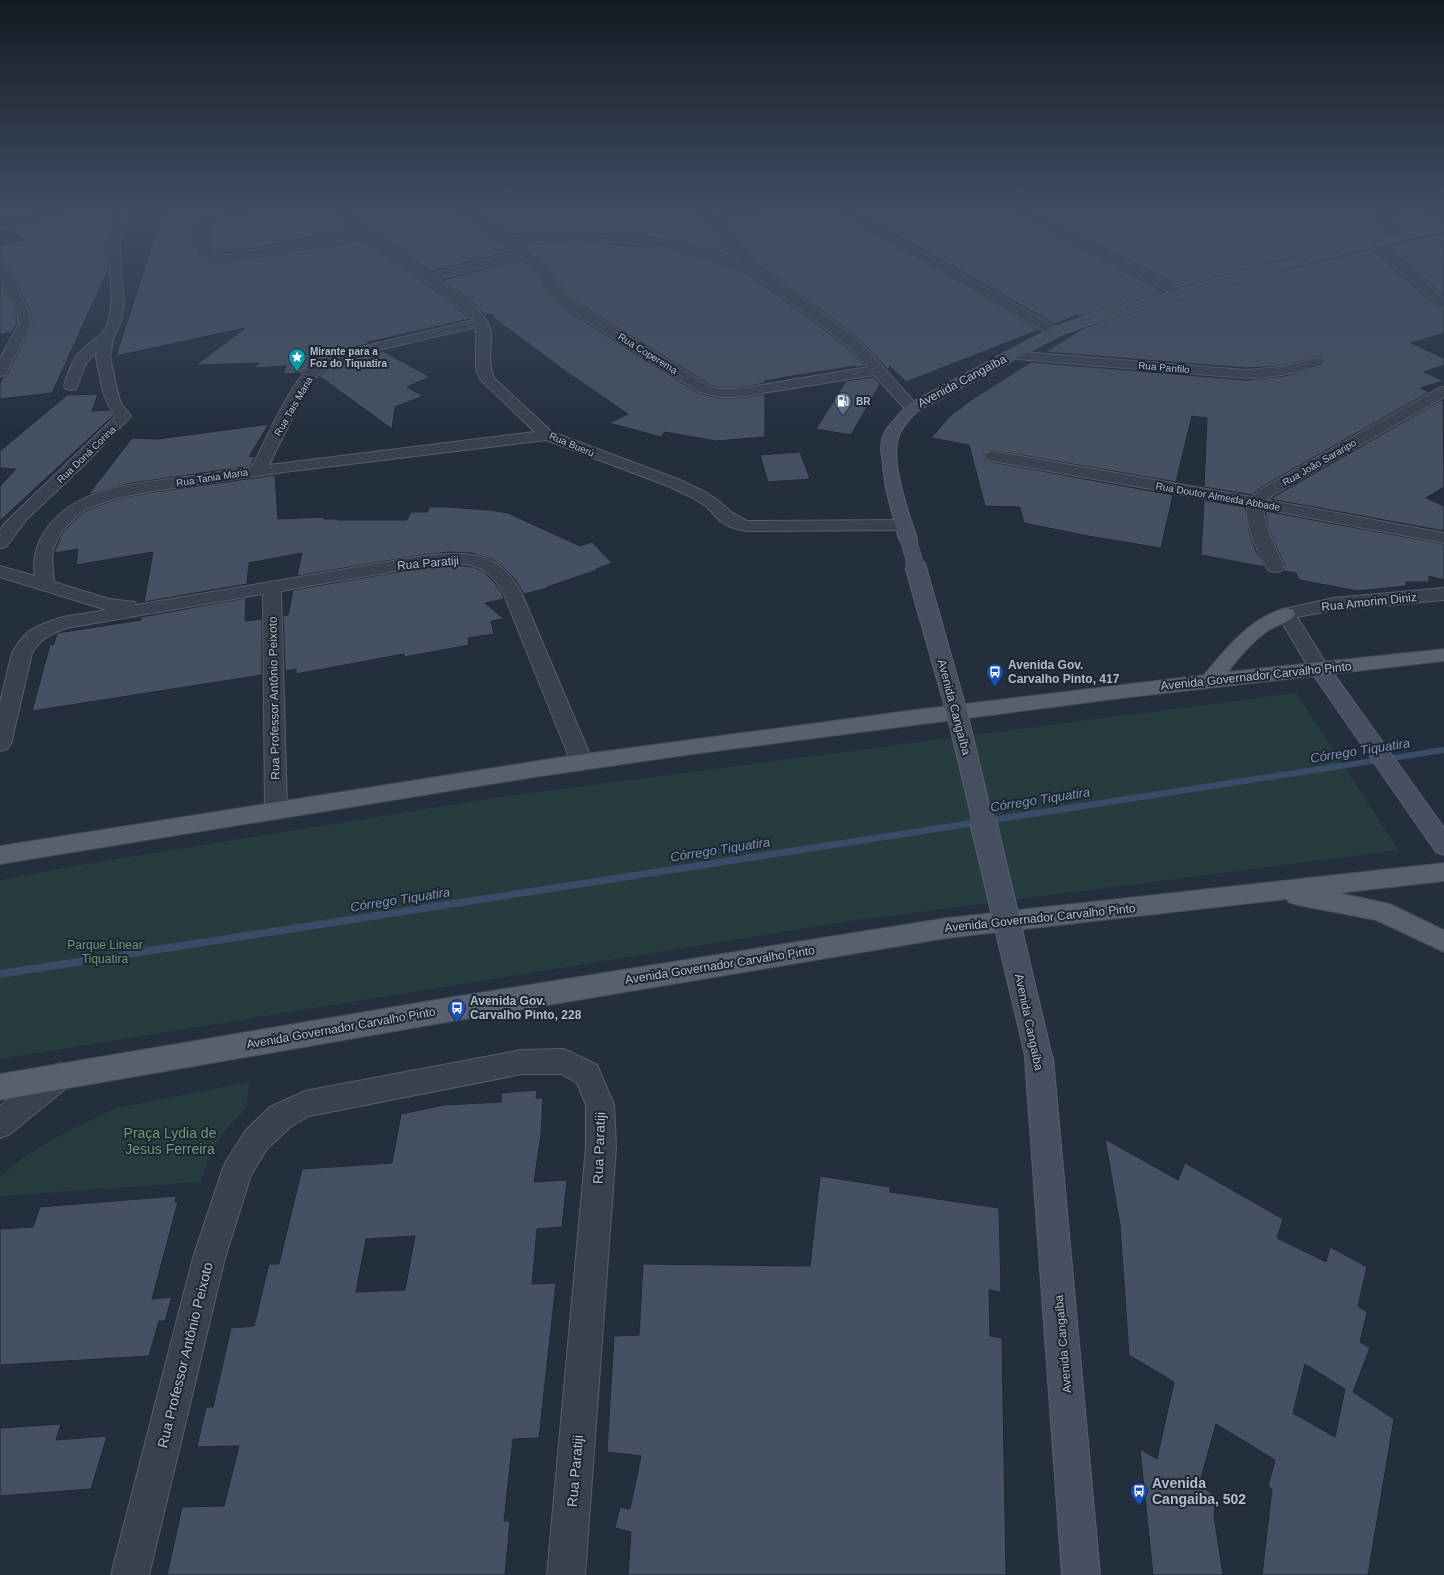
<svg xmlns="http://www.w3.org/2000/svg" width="1444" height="1575" viewBox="0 0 1444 1575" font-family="Helvetica,sans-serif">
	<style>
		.green { fill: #263c3f }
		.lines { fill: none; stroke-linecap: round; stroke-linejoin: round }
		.stream { fill: #394c67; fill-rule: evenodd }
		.building { fill: #455162; stroke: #1f2835; fill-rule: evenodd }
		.street-casing { stroke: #565f6c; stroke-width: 2 }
		.secondary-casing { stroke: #565f6c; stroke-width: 2 }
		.primary-casing { stroke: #414a57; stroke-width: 2 }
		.street { fill: #38414e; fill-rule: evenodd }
		.secondary { fill: #465061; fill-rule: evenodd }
		.primary { fill: #56606e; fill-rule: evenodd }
		.secondary-bridge-far2-casing { stroke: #565f6c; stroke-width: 17; stroke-linecap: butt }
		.secondary-bridge-far1-casing { stroke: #565f6c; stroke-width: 22; stroke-linecap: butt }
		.secondary-bridge-casing { stroke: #565f6c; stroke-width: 28; stroke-linecap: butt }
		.secondary-bridge-far2 { stroke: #465061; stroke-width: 16 }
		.secondary-bridge-far1 { stroke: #465061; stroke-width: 20 }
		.secondary-bridge { stroke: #465061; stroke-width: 26 }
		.labels { text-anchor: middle; stroke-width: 4; stroke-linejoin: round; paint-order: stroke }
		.far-poi-label { font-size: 10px; font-weight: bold; fill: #b4bcc9; stroke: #1d2633; text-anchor: start }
		.far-street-label { font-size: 10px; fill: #b4bcc9; stroke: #1d2633 }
		.street-label { font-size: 12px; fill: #b4bcc9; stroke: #1d2633 }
		.poi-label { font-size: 12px; font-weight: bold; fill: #b4bcc9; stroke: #1d2633; text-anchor: start }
		.park-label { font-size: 12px; fill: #6b9a76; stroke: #1d2633 }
		.water-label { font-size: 13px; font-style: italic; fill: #7c92b1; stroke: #1d2633 }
		.near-park-label { font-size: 14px; fill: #6b9a76; stroke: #1d2633 }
		.near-street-label { font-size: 14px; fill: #b4bcc9; stroke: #1d2633 }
		.near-poi-label { font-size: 14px; font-weight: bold; fill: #b4bcc9; stroke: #1d2633; text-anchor: start }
	</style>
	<rect width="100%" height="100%" fill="#242f3e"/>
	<!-- green -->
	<g class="green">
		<polygon points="1296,693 1399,850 850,921 0,1059 0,880 80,865 500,797"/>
		<polygon points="249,1082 247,1107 224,1131 214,1147 200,1182 0,1196 0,1176 27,1155 72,1129 116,1108"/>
	</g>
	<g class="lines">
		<!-- stream -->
		<polygon class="stream" points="1444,747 1444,753 0,978 0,970"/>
	</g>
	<!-- building -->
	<g class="building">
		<polygon points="0,209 46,209 3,222 0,219"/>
		<polygon points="73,209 110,209 107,244 108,270 52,393 0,399 0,383 3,377 8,373 32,323 30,311 7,264 4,261 0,260 0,245 24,240 11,229 71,212"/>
		<polygon points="123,209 136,209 122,240"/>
		<polygon points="164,209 232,209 206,217 193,226 195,241 200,253 210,260 217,262 226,262 363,239 449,300 470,319 368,342 370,343 329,354 312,363 302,373 283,374 286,366 253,368 259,363 196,365 245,328 116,356"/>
		<polygon points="260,209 326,209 352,230 226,253 217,253 211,244 208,228 215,223 258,212"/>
		<polygon points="343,209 450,209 511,251 431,272"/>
		<polygon points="468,209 694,209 736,258 685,244 641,236 573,232 507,234"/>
		<polygon points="710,209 739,209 714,214"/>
		<polygon points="774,209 830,209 1039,330 906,382 890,366 888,370 863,343 836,321 758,265 722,223 768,213"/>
		<polygon points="849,209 1004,209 1165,292 1078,317 1077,315 1055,324"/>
		<polygon points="1023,209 1377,209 1375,219 1380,218 1387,236 1259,266 1182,287"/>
		<polygon points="1415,209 1444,218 1444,224 1400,233 1393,215"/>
		<polygon points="1444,233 1444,296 1385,245"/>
		<polygon points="573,242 618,244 663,248 698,256 748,273 824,329 851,351 865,366 854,368 856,366 786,377 765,381 765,383 738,388 721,388 710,385 573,300 561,288 549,266 521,244"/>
		<polygon points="1371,248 1439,308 1444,309 1444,333 1411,343 1444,358 1444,365 1424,372 1444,381 1420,388 1429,392 1260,488 1252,495 1204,487 1207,418 1192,416 1176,482 992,450 983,455 986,460 992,462 1173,495 1161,548 1088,536 1024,523 1020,507 985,506 969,445 931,438 950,416 971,400 1031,362 1246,380 1285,376 1322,366 1325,361 1322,358 1317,357 1282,366 1246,368 1045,352 1082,329 1102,321 1267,274"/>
		<polygon points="522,259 538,273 550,295 563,308 698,393 721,398 738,398 765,394 765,437 716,441 665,432 661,437 609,423 628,414 568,373 495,319 492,314 485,315 471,301 442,280"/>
		<polygon points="0,280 16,312 17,323 12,332 0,335"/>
		<polygon points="383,351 430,377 407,387 423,396 395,407 392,429 319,376 324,371 340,362"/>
		<polygon points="873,377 880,384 851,435 816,429 846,381"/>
		<polygon points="98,394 92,411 110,410 114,415 0,521 0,486 16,469 0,468 0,451 67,395"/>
		<polygon points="1443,399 1444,487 1426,498 1444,506 1444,531 1270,499"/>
		<polygon points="269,424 249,457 255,456 251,466 126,484 88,495 132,438 158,439"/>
		<polygon points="800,452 810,479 768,482 760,455"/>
		<polygon points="275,475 278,519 324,517 324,519 338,519 337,520 407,520 411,512 427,512 430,507 447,507 490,510 508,513 580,546 592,542 612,563 596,569 597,570 547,587 548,588 524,594 514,578 503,567 493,560 472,553 449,552 416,556 297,576 302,553 249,563 247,584 144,602 153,552 76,565 78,549 54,553 62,533 78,517 89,509 117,499 147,493"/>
		<polygon points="1204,500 1245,507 1249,531 1255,549 1265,567 1201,555"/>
		<polygon points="1265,511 1444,544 1444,580 1429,576 1429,582 1406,582 1406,586 1358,591 1299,580 1296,573 1283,571 1285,566 1267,526"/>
		<polygon points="453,565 474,567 483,571 493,581 502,593 504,599 485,603 504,619 491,621 494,634 468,638 469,645 404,657 404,654 296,674 296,669 285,671 283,615 288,615 293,590 415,569"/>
		<polygon points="246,598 245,621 262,619 262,675 32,711 50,645 54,644 57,633 141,620 141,617"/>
		<path d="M537 1090 536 1098H543L541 1134 534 1182 567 1180 562 1227 537 1229 532 1284 556 1283 539 1438 513 1439 504 1521H510L505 1575H167L182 1507 224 1506 239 1446 197 1447 206 1407H213L231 1328 254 1326 269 1264H279L302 1169 392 1163 401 1114 444 1105 501 1102V1093ZM415 1236 405 1290 356 1292 366 1239Z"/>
		<path d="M1105 1139 1178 1180 1185 1163 1283 1219 1277 1238 1326 1262 1330 1247 1367 1267 1358 1306 1367 1312 1360 1342 1370 1348 1353 1392 1394 1419 1368 1575H1262L1272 1489 1268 1486 1275 1460 1216 1424 1199 1485 1216 1496 1214 1516 1223 1575H1153L1140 1449 1157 1459 1174 1382 1129 1355 1120 1225ZM1305 1364 1345 1389 1335 1437 1293 1413Z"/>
		<polygon points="820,1176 890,1187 890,1192 999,1208 1001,1292 989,1290 990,1336 1002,1338 1006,1575 628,1575 631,1532 615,1528 620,1507 630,1509 641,1456 607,1452 614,1336 639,1335 643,1264 810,1266"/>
		<polygon points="176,1196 175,1202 178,1202 152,1299 172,1297 165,1321 159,1321 149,1356 0,1365 0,1229 33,1227 40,1207"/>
		<polygon points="61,1424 56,1440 107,1436 91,1489 0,1496 0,1428"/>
	</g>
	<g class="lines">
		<!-- street casing -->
		<g class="street-casing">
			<g id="street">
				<polygon points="53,209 72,209 71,211 0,230 0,224"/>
				<path d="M112 209H122L120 248 124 305 120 323 113 339 110 357 119 398 122 405 131 416 84 465 27 519 6 547 0 548V530L7 521 116 416C102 400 100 377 96 357L97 351 86 363 76 389 71 390 66 389 64 386C68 373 72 360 81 351 92 339 102 339 108 322 115 299 109 273 108 249 108 236 110 223 112 209Z"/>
				<path d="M239 209H259L258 211 214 222 206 227 210 245 216 254 226 255 356 231 327 209H340L431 274 515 252 451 209H464L507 236 573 234 641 238 685 245 740 261 708 222 695 209H707L714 216 749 209H773L768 212 719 222 757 266 835 322 862 344 917 405 919 408 917 411 912 412 907 411 874 375 738 397H721L699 392 564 307 551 294 539 272 522 257 438 279C455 291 488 311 491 333 492 349 487 363 494 378L552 432 680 480 705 492 719 501 732 513 747 521 904 520 910 521 912 525 910 529 904 530 746 531 730 527 720 521 707 507 693 498 668 486 546 440 284 472 147 492 117 498 88 508 77 516 61 532 53 549 52 560 54 582 109 599 135 602 136 605 416 557C444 554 479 548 502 568 510 574 516 584 521 592L593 762 590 767 582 770 574 767 571 762 503 592C496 581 488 570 474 566 450 559 405 569 380 574 347 579 314 585 281 591L287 810 284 816 276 818 268 816 265 810 263 594 66 628C52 633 40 639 32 653L11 744 7 749 0 751V702L12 653 19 642 28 632 43 624 63 617 107 610 0 577V566L35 576C32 561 36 546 44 533 73 486 136 484 185 477 208 474 230 470 252 467 265 441 291 381 313 364 318 361 324 358 329 355L474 320 450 299 363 237 226 261C201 262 197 248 194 226L206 218ZM573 241 618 242 663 247 698 255 749 272 825 328 852 350 868 367 738 389H721L709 386 572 301 560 289 548 267 529 251 516 243ZM476 327V369L481 380 535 432 269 465 300 402 314 379 323 370 339 361 362 354Z"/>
				<polygon points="831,209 845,209 1060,329 1062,332 1060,335 1050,335"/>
				<polygon points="1005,209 1019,209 1183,289 1185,292 1183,295 1175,295"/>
				<polygon points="1378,209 1389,209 1397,226 1400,238 1398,240 1390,240"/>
				<polygon points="1374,240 1378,241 1444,298 1444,308 1440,307 1370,245 1368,243 1370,241"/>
				<polygon points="0,261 4,262 6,265 29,312 31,323 7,372 5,375 0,376 0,359 19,323 17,312 0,277"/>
				<path d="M1010 351 1246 370 1282 367 1317 358 1322 359 1324 362 1322 365C1297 373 1272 378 1246 378L1005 358 1003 355 1005 352Z"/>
				<path d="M1444 387V397L1273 495 1267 500 1444 533V543L1263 509 1266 526 1284 567 1281 571 1275 572 1269 571C1259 557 1244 523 1247 506L992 461 987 459 984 456 987 453 992 451 1252 497 1261 489 1439 388Z"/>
				<polygon points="1444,588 1444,600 1334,610 1297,617 1329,668 1326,673 1319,674 1312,673 1277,614 1279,610 1334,598"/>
				<polygon points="564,1049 597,1065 614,1105 616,1147 585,1575 547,1575 586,1147 586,1105 577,1083 561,1074 522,1074 309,1116 290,1127 266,1150 251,1175 225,1258 149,1575 111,1575 193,1258 223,1168 228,1158 246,1130 270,1107 305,1091 522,1050"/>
				<polygon points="60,1063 70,1067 74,1076 70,1085 10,1134 0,1138 0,1106 50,1067"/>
			</g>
		</g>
		<!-- secondary casing -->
		<g class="secondary-casing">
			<g id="secondary">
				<path d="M1444 225V231L1374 246 1267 273 1102 320 1060 335 917 411C910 419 902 426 899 436 889 461 909 514 917 539L914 543 908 544 902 543 899 539 886 489 881 449 882 439 886 430 907 405 1050 329 1092 314 1259 267 1374 240Z"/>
				<polygon points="1319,662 1326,663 1444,828 1444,855 1436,852 1312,673 1309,668 1312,663"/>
				<polygon points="1039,1046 1049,1049 1053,1058 1100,1575 1062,1575 1025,1058 1029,1049"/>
			</g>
		</g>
		<!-- primary casing -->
		<g class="primary-casing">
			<g id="primary">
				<path d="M1286 608 1293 610 1295 614C1290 623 1278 624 1269 630 1253 641 1239 657 1228 672L1444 649V661L1122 698 693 754 541 776 0 864V846L563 757 907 711 1204 675C1226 648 1251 617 1286 608Z"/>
				<polygon points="1444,863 1444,881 1339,893 1390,904 1444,930 1444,952 1376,920 1297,905 1288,902 1287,899 947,938 447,1022 0,1100 0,1074 447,998 947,918"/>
			</g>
		</g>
		<!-- street -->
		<use href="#street" class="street"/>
		<!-- secondary -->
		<use href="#secondary" class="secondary"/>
		<!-- primary -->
		<use href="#primary" class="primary"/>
		<!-- secondary-bridge-far2 casing -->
		<g class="secondary-bridge-far2-casing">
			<polyline id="secondary-bridge-far2" points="908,539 916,566"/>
		</g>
		<!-- secondary-bridge-far1 casing -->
		<g class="secondary-bridge-far1-casing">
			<polyline id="secondary-bridge-far1" points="915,565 957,713 983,822"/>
		</g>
		<!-- secondary-bridge casing -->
		<g class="secondary-bridge-casing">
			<polyline id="secondary-bridge" points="983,821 1039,1058"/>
		</g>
		<!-- secondary-bridge-far2 -->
		<use href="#secondary-bridge-far2" class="secondary-bridge-far2"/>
		<!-- secondary-bridge-far1 -->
		<use href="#secondary-bridge-far1" class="secondary-bridge-far1"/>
		<!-- secondary-bridge -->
		<use href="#secondary-bridge" class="secondary-bridge"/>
	</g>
	<!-- sky -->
	<linearGradient id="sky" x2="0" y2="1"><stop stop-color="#141a22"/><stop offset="0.49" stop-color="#3f4d63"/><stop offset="1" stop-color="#3f4d63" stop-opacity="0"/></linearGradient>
	<rect width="1444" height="430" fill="url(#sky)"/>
	<!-- icons -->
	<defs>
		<g id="sight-pin" transform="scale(0.9)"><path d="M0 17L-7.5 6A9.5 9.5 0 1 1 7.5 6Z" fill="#0f9aa8" stroke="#1d2633"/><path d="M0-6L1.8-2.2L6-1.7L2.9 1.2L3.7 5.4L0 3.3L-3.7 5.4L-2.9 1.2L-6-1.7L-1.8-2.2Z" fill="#fff"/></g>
		<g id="fuel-pin" transform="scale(0.9)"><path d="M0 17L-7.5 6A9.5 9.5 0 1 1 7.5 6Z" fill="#5c6f8a" stroke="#1d2633"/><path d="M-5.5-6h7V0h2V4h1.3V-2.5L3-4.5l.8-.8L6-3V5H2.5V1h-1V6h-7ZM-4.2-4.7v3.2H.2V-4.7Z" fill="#fff"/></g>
		<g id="bus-pin" transform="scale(0.9)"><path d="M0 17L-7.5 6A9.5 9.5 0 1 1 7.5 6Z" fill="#1a4fb4" stroke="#1d2633"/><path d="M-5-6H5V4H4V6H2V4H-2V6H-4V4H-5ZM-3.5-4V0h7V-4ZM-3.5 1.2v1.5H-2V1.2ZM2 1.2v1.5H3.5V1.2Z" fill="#fff"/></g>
	</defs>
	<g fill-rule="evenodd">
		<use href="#sight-pin" x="297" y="357"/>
		<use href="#fuel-pin" x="843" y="401"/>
		<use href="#bus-pin" x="995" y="672"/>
		<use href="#bus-pin" x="457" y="1008"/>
		<use href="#bus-pin" x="1139" y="1491"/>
	</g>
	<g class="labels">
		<!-- far-poi labels -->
		<g class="far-poi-label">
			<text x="310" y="355">Mirante para a<tspan x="310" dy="12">Foz do Tiquatira</tspan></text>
			<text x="856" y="405">BR</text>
		</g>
		<!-- far-street labels -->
		<g class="far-street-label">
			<text transform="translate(648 353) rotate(32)" y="4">Rua Coperema</text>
			<text transform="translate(1164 367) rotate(5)" y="4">Rua Panfilo</text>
			<text transform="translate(293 406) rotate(-60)" y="4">Rua Tais Maria</text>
			<text transform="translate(572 444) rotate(23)" y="4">Rua Buerú</text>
			<text transform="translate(86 454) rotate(-44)" y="4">Rua Doná Corina</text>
			<text transform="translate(1319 462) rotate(-30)" y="4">Rua João Sararipo</text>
			<text transform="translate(212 477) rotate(-9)" y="4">Rua Tania Maria</text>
			<text transform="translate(1218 496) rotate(10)" y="4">Rua Doutor Almeida Abbade</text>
		</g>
		<!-- street labels -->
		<g class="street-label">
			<text transform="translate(962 381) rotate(-28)" y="4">Avenida Cangaíba</text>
			<text transform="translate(428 563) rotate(-5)" y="4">Rua Paratiji</text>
			<text transform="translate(1369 602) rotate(-6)" y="4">Rua Amorim Diniz</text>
			<text transform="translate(1256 676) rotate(-6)" y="4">Avenida Governador Carvalho Pinto</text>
			<text transform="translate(274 698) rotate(-91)" y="4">Rua Professor Antônio Peixoto</text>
			<text transform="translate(954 707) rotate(75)" y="4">Avenida Cangaíba</text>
			<text transform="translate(1040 918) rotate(-6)" y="4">Avenida Governador Carvalho Pinto</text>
			<text transform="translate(720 965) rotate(-9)" y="4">Avenida Governador Carvalho Pinto</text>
			<text transform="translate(1029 1022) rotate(78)" y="4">Avenida Cangaíba</text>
			<text transform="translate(341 1028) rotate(-10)" y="4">Avenida Governador Carvalho Pinto</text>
			<text transform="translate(1063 1344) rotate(-95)" y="4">Avenida Cangaíba</text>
		</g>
		<!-- poi labels -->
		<g class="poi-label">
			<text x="1008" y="669">Avenida Gov.<tspan x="1008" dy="14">Carvalho Pinto, 417</tspan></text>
			<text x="470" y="1005">Avenida Gov.<tspan x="470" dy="14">Carvalho Pinto, 228</tspan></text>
		</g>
		<!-- park labels -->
		<g class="park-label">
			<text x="105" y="949">Parque Linear<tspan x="105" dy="14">Tiquatira</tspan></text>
		</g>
		<!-- water labels -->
		<g class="water-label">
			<text transform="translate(1360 750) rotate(-9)" y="5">Córrego Tiquatira</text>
			<text transform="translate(1040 799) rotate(-9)" y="5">Córrego Tiquatira</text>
			<text transform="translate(720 849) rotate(-9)" y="5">Córrego Tiquatira</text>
			<text transform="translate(400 899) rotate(-9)" y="5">Córrego Tiquatira</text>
		</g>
		<!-- near-park labels -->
		<g class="near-park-label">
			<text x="170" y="1138">Praça Lydia de<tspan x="170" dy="16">Jesus Ferreira</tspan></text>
		</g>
		<!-- near-street labels -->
		<g class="near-street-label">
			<text transform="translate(599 1148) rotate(-88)" y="5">Rua Paratiji</text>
			<text transform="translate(185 1355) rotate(-76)" y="5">Rua Professor Antônio Peixoto</text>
			<text transform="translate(575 1471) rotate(-85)" y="5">Rua Paratiji</text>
		</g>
		<!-- near-poi labels -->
		<g class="near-poi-label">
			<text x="1152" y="1488">Avenida<tspan x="1152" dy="16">Cangaiba, 502</tspan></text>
		</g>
	</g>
</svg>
